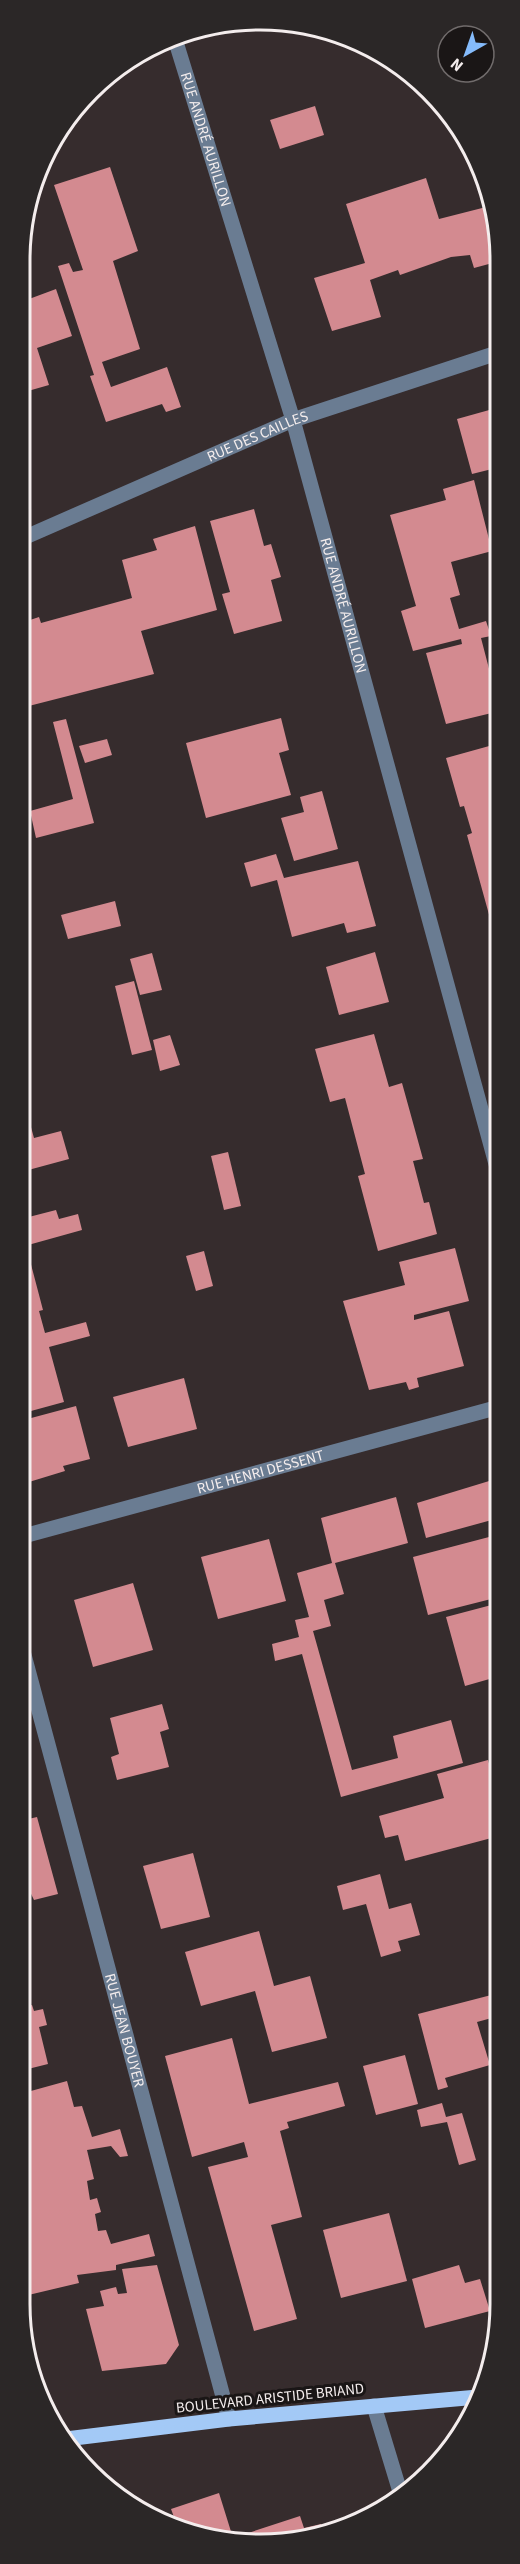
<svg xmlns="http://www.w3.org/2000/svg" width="520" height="2564" viewBox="0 0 520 2564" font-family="'Source Sans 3',sans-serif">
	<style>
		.building { fill: #d38a90 }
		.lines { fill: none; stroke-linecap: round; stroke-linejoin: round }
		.minor { stroke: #6a7c92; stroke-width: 15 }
		.major { stroke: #a3c9f6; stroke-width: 15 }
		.labels { text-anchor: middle; stroke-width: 6; stroke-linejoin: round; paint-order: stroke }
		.street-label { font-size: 15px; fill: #f4eded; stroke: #1a1616 }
		.rim { fill: none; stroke: #f4eded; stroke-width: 3 }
	</style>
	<rect width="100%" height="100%" fill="#362c2d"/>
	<!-- building -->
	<g class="building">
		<polygon points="315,106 324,135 280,149 270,120"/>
		<polygon points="110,167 138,251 113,261 140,349 102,362 111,387 167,367 181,407 166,412 162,404 106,422 90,376 94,375 58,266 69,263 73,272 83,270 54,185"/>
		<polygon points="426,178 439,219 490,206 500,244 500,261 474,268 470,255 451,257 400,275 398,270 370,280 381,317 332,331 314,278 365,263 346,204"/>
		<polygon points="56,289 72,336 37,348 49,385 21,393 21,302"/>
		<polygon points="500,407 500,467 472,474 457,419"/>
		<polygon points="474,480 492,551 451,562 460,595 450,598 459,629 486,621 491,636 481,638 500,711 446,724 426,653 462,644 461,639 413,651 401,611 416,606 390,515 446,500 443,489"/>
		<polygon points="254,509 264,546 271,544 281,577 271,580 282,621 234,634 222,594 230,592 210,521"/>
		<polygon points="195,526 217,610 141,631 154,674 21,708 21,623 39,617 41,623 132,598 122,560 157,550 153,539"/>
		<polygon points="281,718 289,750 279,753 291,795 206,818 186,743"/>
		<polygon points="66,719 94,823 36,838 30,811 73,799 53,722"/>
		<polygon points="107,739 112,755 85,763 79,746"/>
		<polygon points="500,743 499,927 493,929 467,835 472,833 464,806 460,807 446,758"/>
		<polygon points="322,791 338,849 294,861 281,818 304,812 300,797"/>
		<polygon points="276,854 284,878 358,861 376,926 347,933 344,923 292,937 277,880 251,887 244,863"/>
		<polygon points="115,901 121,926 68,939 61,915"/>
		<polygon points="375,952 389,1002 339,1015 326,967"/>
		<polygon points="152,953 162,990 140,995 130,959"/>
		<polygon points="134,981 152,1050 132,1055 115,986"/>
		<polygon points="374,1034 389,1087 402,1083 423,1159 413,1161 424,1203 429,1202 437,1234 378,1251 358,1176 365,1174 345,1098 330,1102 315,1049"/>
		<polygon points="170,1035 180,1065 160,1071 153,1040"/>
		<polygon points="21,1091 34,1138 61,1131 69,1159 21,1172"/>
		<polygon points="228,1152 241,1206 224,1210 211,1156"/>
		<polygon points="56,1210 59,1219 78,1214 82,1230 21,1247 21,1219"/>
		<polygon points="455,1248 469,1301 414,1315 414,1320 449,1311 464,1366 417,1378 419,1387 409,1390 406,1382 369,1390 343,1301 405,1285 399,1262"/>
		<polygon points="204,1251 213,1286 196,1291 186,1256"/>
		<polygon points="28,1253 43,1310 39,1311 45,1333 86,1322 90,1336 49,1347 64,1402 20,1414 21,1255"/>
		<polygon points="184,1378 197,1429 128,1447 113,1397"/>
		<polygon points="76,1406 90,1459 63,1466 65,1471 29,1482 20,1451 20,1421"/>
		<polygon points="499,1478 499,1518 426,1538 417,1503"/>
		<polygon points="396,1497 408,1543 335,1563 344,1594 324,1600 331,1626 313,1631 352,1770 398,1758 393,1736 451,1720 463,1763 341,1797 302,1654 275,1661 272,1644 299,1637 295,1620 309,1617 297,1573 332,1563 321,1518"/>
		<polygon points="489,1537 495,1563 491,1564 499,1597 428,1615 413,1557"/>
		<polygon points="269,1539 286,1601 218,1619 201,1557"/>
		<polygon points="133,1583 153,1650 93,1667 74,1600"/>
		<polygon points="499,1603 499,1696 498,1696 493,1678 465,1686 446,1617"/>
		<polygon points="162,1704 169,1729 160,1732 169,1767 117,1780 111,1757 119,1754 110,1718"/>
		<polygon points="488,1760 499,1798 499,1836 405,1861 398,1835 385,1838 379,1816 444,1798 437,1774"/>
		<polygon points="37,1817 58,1894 34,1900 20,1871 20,1821"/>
		<polygon points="193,1853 210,1917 161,1929 143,1866"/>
		<polygon points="380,1874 389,1909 411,1903 420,1935 398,1941 401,1951 381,1957 366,1904 343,1910 337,1886"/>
		<polygon points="259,1931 274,1986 310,1976 327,2038 272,2052 255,1991 201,2006 185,1952"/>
		<polygon points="499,1993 499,2016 477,2022 490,2065 445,2078 448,2087 438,2090 418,2014"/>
		<polygon points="32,2005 34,2011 43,2009 47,2025 39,2027 48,2064 20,2071 20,2008"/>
		<polygon points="232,2038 249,2104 338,2082 345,2106 287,2122 289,2128 280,2131 302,2217 271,2225 297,2319 254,2331 208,2167 248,2157 244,2142 192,2157 165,2056"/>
		<polygon points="405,2055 418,2104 376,2115 363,2066"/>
		<polygon points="67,2081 74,2107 82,2106 92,2137 120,2129 128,2156 120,2157 111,2146 87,2150 94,2179 87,2181 90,2200 97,2198 101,2212 95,2214 98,2231 106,2230 111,2244 149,2234 155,2256 116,2265 116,2270 77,2275 79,2283 20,2297 20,2156 27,2154 20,2129 20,2094"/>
		<polygon points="442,2103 446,2117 462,2113 476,2160 459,2165 447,2122 421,2127 417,2110"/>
		<polygon points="389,2213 407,2281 341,2298 323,2230"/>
		<polygon points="157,2265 179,2345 166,2364 102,2371 86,2309 104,2306 100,2291 116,2287 118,2294 127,2293 122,2269"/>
		<polygon points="459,2265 465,2283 480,2279 490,2311 425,2328 412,2279"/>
		<polygon points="219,2493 233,2538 300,2516 304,2528 321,2524 324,2534 245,2544 178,2528 171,2509"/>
	</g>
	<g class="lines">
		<!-- minor -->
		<g class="minor">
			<path id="s1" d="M175 39 293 420 499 1175"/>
			<path id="s2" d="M21 539 293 420 500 352"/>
			<path id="s3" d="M20 1537 499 1407"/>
			<path id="s4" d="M20 1640 229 2419"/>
			<polyline points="374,2406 401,2495"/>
		</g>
		<!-- major -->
		<polyline class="major" points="66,2439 229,2419 478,2397"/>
	</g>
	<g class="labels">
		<!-- street labels -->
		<g class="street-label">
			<text dy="5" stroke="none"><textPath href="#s1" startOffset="105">RUE ANDRÉ AURILLON</textPath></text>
			<text dy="5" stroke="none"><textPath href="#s2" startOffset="258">RUE DES CAILLES</textPath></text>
			<text dy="5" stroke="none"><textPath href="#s1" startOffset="591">RUE ANDRÉ AURILLON</textPath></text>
			<text dy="5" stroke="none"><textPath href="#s3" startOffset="249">RUE HENRI DESSENT</textPath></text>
			<text dy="5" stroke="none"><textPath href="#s4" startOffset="404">RUE JEAN BOUYER</textPath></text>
			<text transform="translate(270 2398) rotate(-6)" y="5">BOULEVARD ARISTIDE BRIAND</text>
		</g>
	</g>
	<!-- crop -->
	<path d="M0 0H520V2564H0ZM260 30H260A230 230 0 0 1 490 260V2304A230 230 0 0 1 260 2534H260A230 230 0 0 1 30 2304V260A230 230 0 0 1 260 30Z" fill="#2b2727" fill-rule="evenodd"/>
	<path class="rim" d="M260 30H260A230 230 0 0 1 490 260V2304A230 230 0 0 1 260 2534H260A230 230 0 0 1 30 2304V260A230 230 0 0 1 260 30Z"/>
	<!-- north arrow -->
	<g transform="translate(466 54) rotate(220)"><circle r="28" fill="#1a1616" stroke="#716c6c" stroke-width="1.5"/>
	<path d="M0-4.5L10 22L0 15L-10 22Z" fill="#85bbfb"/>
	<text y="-9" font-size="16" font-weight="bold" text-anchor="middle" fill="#f4eded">N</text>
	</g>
</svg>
